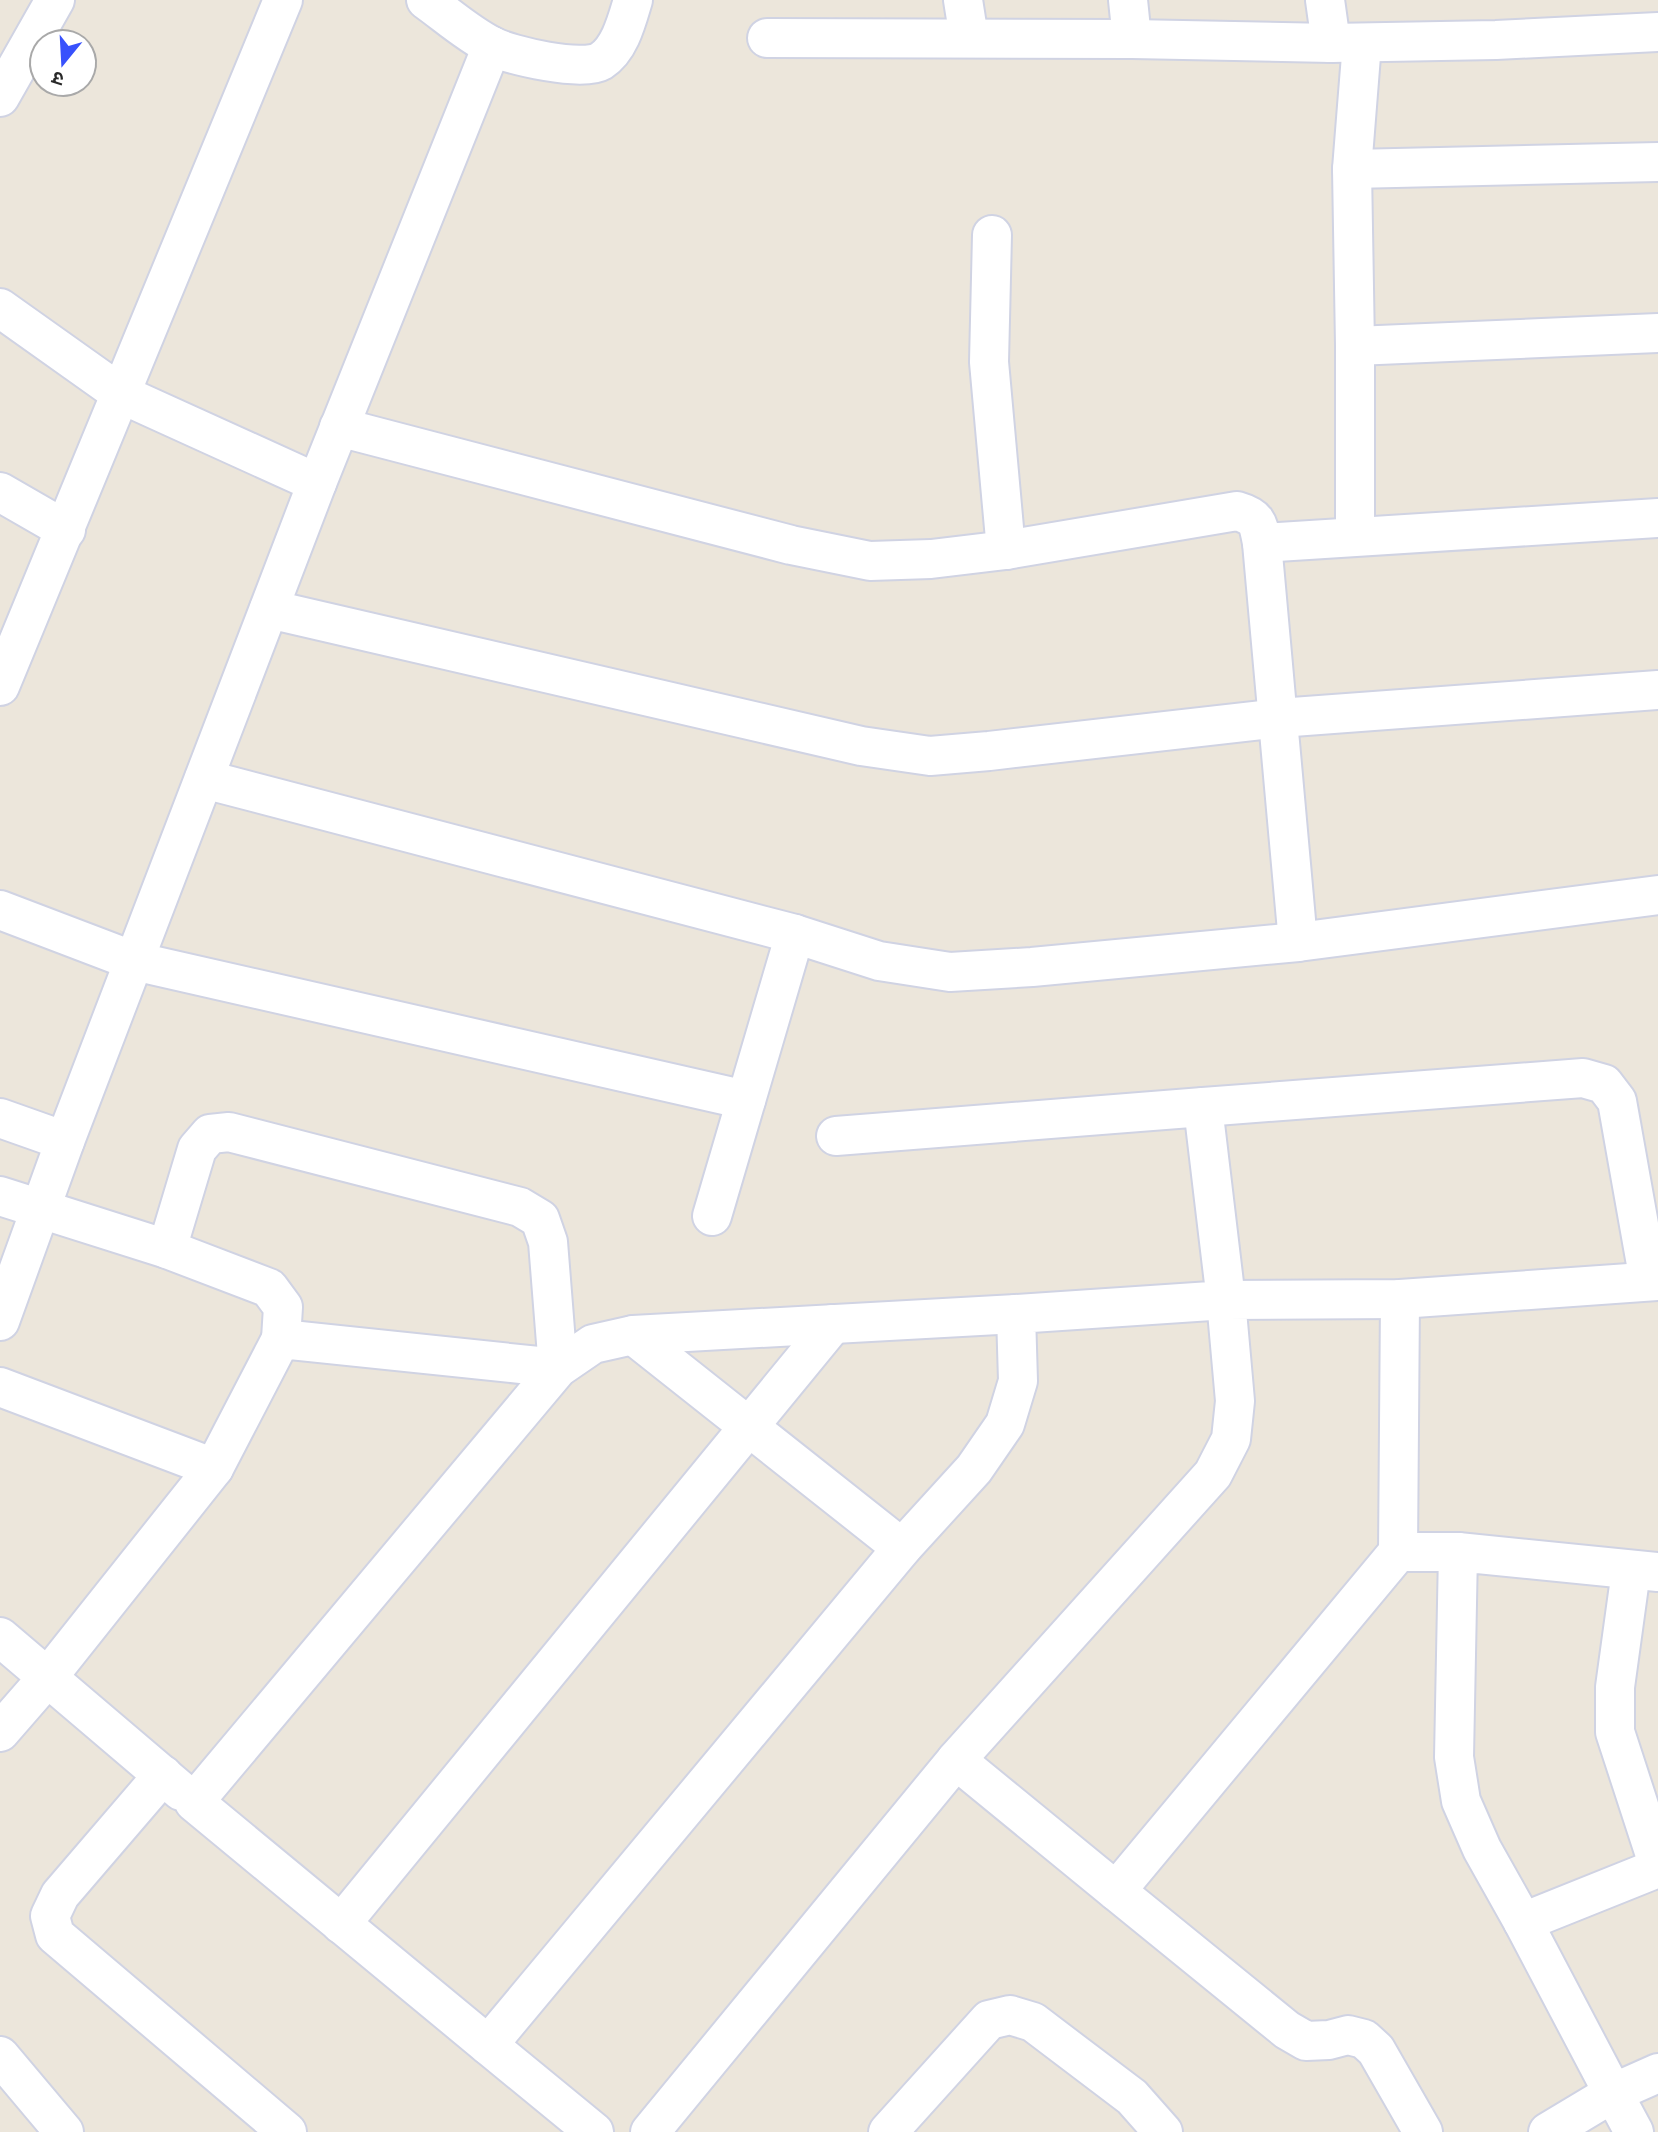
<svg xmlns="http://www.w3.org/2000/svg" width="1658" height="2132" viewBox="0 0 1658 2132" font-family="Helvetica,'Noto Sans Devanagari',sans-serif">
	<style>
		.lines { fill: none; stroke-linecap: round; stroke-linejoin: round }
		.minor-casing { stroke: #d0d3e3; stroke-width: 42 }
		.minor { stroke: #fff; stroke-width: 38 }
	</style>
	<rect width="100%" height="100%" fill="#ece6db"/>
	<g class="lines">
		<!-- minor casing -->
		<g class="minor-casing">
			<g id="minor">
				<path d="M426 0C447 15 468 34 492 46 511 56 583 72 601 61 620 49 627 20 633 0"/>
				<polyline points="963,0 969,38"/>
				<polyline points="1128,0 1132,39"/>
				<polyline points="1325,0 1331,43"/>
				<polyline points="767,38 1132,39 1331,43 1496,40 1658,32"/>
				<polyline points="0,97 55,0"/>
				<polyline points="1352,169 1658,162"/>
				<polyline points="992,235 989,362 1006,550"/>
				<polyline points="0,308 121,394 317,483"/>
				<polyline points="1355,346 1658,333"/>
				<path d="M339 427 791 545 870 561 931 559 1006 550 1237 511C1258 517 1258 523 1262 543L1298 942"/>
				<polyline points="0,492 66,530"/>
				<polyline points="1355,536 1355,346 1352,169 1362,43"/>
				<polyline points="1262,543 1658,518"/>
				<polyline points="269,609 861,746 930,756 989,751 1279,718 1658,690"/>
				<polyline points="0,686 283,0"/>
				<polyline points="204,779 795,934 879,961 950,972 1032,967 1298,942 1658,895"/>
				<polyline points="0,910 134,961 746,1100"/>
				<polyline points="1203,1107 1583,1078 1604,1084 1617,1101 1649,1281"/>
				<polyline points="0,1118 65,1141"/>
				<polyline points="0,1196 167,1249 269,1288 283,1307 281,1339"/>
				<polyline points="712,1216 795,934"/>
				<polyline points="0,1321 65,1141 317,483 492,46"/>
				<polyline points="633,1335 902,1548"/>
				<polyline points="0,1387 214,1468"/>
				<polyline points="1398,1552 1400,1299"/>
				<polyline points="1631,1571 1615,1687 1615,1732 1658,1864"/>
				<polyline points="0,1637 181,1791"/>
				<polyline points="0,1732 47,1678 214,1468 281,1339 558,1368 548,1242 540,1219 520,1207 229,1132 210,1134 197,1149 167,1249"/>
				<polyline points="956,1760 1213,1474 1231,1439 1235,1401 1226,1300 1400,1299 1658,1281"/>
				<polyline points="163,1775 60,1895 50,1916 55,1935 287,2132"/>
				<polyline points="1658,1868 1523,1922 1613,2093 1658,2073"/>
				<polyline points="1116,1891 1287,2030 1306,2041 1329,2040 1348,2035 1364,2039 1376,2050 1423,2132"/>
				<polyline points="1523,1922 1482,1849 1461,1801 1454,1757 1458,1552 1658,1572"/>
				<polyline points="341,1924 833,1324"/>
				<polyline points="488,2045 194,1802 558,1368 593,1344 633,1335 1016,1314"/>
				<polyline points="0,2056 64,2132"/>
				<polyline points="594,2132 488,2045 902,1548 974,1469 1005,1424 1018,1381 1016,1314 1226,1300 1203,1107 836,1136"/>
				<polyline points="650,2132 956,1760 1116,1891 1398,1552 1458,1552"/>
				<polyline points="888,2132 989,2020 1010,2015 1033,2022 1132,2097 1163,2132"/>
				<polyline points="1548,2132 1613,2093 1634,2132"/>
			</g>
		</g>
		<!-- minor -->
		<use href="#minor" class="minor"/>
	</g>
	<!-- north arrow -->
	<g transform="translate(63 63) rotate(198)"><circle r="33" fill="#ffffff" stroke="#a9a9a9" stroke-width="2"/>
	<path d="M0-5L12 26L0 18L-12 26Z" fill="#3851fc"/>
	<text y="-10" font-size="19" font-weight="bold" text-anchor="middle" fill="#292929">उ</text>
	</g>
</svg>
